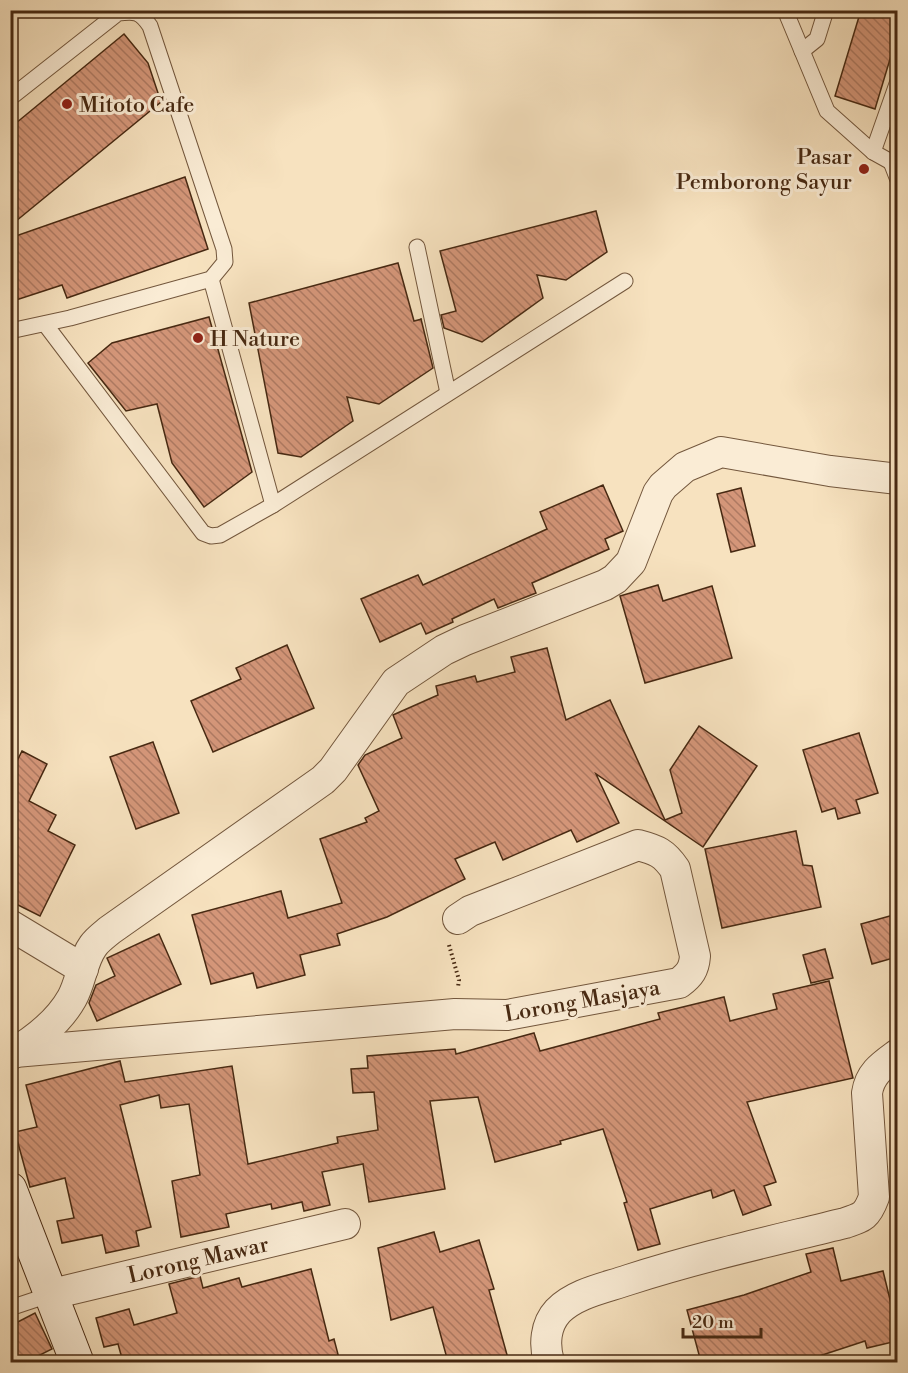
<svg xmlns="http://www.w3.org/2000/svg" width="908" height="1373" viewBox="0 0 908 1373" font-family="'Libre Bodoni',serif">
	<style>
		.building { fill: url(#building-back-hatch); stroke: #472912; stroke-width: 1.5 }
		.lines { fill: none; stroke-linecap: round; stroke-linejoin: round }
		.lane-casing { stroke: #73573d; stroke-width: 17 }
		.street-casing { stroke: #73573d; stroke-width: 32 }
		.secondary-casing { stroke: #472912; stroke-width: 35 }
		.path { stroke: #472912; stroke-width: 4; stroke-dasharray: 1.5 3; stroke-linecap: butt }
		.lane { stroke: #faecd5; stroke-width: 15 }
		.street { stroke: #faecd5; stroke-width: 30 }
		.secondary { stroke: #faecd5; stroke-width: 33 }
		.poi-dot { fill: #8f2418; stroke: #faecd5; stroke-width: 2 }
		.labels { text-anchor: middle; stroke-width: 6; stroke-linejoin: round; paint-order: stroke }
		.poi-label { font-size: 22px; fill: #472912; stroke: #faecd5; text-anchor: start }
		.street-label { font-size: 22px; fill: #472912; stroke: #faecd5 }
	</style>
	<defs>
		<pattern id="building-back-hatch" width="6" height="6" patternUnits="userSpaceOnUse" patternTransform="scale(1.5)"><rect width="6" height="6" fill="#d49679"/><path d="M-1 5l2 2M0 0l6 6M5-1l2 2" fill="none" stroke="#ae7a62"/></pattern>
	</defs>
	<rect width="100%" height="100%" fill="#f7e2bf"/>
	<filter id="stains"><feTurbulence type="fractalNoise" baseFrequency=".00333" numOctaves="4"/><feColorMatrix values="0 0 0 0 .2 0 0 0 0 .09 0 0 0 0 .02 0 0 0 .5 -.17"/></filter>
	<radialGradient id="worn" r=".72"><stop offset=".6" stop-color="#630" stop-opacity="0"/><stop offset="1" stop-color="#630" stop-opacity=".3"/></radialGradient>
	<!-- building -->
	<g class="building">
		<polygon points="861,10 897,10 897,36 875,109 835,96"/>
		<polygon points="124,34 148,63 161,102 10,226 10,128"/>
		<polygon points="185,177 208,249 67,298 62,285 10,302 10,238"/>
		<polygon points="596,211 607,252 566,280 537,275 543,298 482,342 444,328 441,315 456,311 440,251"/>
		<polygon points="398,263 414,321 422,319 421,319 433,368 379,404 347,397 353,421 301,457 278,453 249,303"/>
		<polygon points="209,317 252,472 204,507 172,463 157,404 126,411 88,363 112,343"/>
		<polygon points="603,485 623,531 605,539 609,549 532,583 536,593 498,608 494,599 452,619 453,622 426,634 421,623 380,642 361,599 418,575 423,585 547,529 540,512"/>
		<polygon points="741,488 755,546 731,552 717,494"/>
		<polygon points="658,585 663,601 712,586 732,658 645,683 620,596"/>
		<polygon points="287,645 314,708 213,752 191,701 241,679 236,668"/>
		<polygon points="547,648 566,720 610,700 665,820 682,813 670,770 699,726 757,766 703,847 596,774 619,823 577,842 571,830 503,860 495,842 455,859 465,879 387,917 337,934 340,945 300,955 305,975 257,988 253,973 211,984 192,915 281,891 288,918 342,903 320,839 367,822 365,818 379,811 358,765 365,755 402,738 393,715 438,695 436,686 475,676 477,682 515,672 511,657"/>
		<polygon points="859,733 878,793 856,800 860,813 838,819 835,808 822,812 803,750"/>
		<polygon points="153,742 179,813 136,829 110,757"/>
		<polygon points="22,751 47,764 29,801 56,815 48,831 75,845 40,916 10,901 10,775"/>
		<polygon points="796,831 803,865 812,866 821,907 722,928 705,849"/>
		<polygon points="897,914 897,957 872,964 861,924"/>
		<polygon points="159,934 181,984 97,1021 89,1003 96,985 115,976 107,958"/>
		<polygon points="825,949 833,978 811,983 803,955"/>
		<polygon points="829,981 853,1078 747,1102 776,1182 764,1186 771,1205 743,1215 734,1190 713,1198 711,1190 650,1209 660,1244 638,1250 624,1203 627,1202 603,1129 560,1141 561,1144 495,1162 478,1097 430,1101 445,1189 369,1202 363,1164 322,1172 330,1205 304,1211 302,1202 272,1209 271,1204 226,1214 229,1227 181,1237 172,1181 200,1175 189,1104 161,1108 159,1095 120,1105 151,1227 136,1231 139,1246 106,1253 102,1235 62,1243 57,1221 74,1218 65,1178 30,1187 15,1132 37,1127 26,1085 120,1061 125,1082 232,1066 248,1164 338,1143 337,1137 378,1130 374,1092 353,1093 351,1069 368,1068 367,1056 455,1049 456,1054 534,1033 540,1051 660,1019 658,1013 724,997 730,1021 777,1009 773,994"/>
		<polygon points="434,1232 440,1252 479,1240 494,1289 489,1290 509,1362 448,1362 433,1307 391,1320 378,1248"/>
		<polygon points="833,1248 841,1281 883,1271 897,1328 897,1341 867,1348 865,1341 801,1362 701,1362 687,1310 744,1295 811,1272 806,1254"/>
		<polygon points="311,1269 329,1341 334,1339 340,1362 123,1362 118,1344 104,1347 96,1318 129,1309 134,1325 177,1313 169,1284 200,1276 203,1288 239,1278 242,1287"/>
		<polygon points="35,1313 52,1349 26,1362 10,1362 10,1326"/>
	</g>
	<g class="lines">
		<!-- lane casing -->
		<g class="lane-casing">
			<g id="lane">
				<polyline points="785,10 827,111 873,152 891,162 898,162"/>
				<polyline points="802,51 817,39 826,10"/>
				<path d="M10 98 118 13C135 11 140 11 150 26L224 249 225 262 211 279 70 318 10 331"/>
				<polyline points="873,152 898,81"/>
				<polyline points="891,162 898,180"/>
				<polyline points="417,247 448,393"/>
				<polyline points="211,279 273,505"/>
				<polyline points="45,324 203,533 211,536 220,535 273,505 625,281"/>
				<polyline points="10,1308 52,1294"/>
			</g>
		</g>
		<!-- street casing -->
		<g class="street-casing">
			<g id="street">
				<polyline points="10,925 83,969"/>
				<path d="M15 1052 455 1014 507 1015 679 983C690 975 694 969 695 956L675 869C664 853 657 850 638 845L470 911 458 919"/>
				<path d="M10 1055C34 1041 58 1023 72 998 81 982 82 961 93 946 97 940 104 935 110 930L323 780 333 770 396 682 444 650 465 640 605 585 615 579 631 562 658 493 663 486 685 467 721 452 830 471 898 479"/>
				<polyline points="52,1294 345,1224"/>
				<path d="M549 1362C544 1345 545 1325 558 1311 576 1293 605 1288 628 1280 699 1257 772 1241 845 1223 863 1217 867 1216 874 1197L867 1093C870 1073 883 1065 898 1054"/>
			</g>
		</g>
		<!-- secondary casing -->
		<g class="secondary-casing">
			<polyline id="secondary" points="10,1189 77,1362"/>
		</g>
		<!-- path -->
		<polyline class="path" points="449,945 459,980 458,987"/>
		<!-- lane -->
		<use href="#lane" class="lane"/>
		<!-- street -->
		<use href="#street" class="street"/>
		<!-- secondary -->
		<use href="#secondary" class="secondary"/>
	</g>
	<!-- markers -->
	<g class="poi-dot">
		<circle cx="67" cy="104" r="6"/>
		<circle cx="864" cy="169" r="6"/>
		<circle cx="198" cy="338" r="6"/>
	</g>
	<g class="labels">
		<!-- poi labels -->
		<g class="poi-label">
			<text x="79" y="112">Mitoto Cafe</text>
			<text x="852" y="164" text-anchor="end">Pasar<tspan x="852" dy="25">Pemborong Sayur</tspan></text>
			<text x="210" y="346">H Nature</text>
		</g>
		<!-- street labels -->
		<g class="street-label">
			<text transform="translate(582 1000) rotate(-10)" y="8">Lorong Masjaya</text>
			<text transform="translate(198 1259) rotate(-13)" y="8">Lorong Mawar</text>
		</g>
	</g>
	<!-- margin -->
	<rect width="908" height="1373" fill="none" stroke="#f7e2bf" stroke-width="36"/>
	<rect x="12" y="12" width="884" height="1349" fill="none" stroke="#472912" stroke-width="3"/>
	<rect x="18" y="18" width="872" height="1337" fill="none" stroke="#472912" stroke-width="1.5"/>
	<!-- scale -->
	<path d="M683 1328v9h78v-9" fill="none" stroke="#472912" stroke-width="3"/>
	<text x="692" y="1328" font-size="18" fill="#472912" stroke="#faecd5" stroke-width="4.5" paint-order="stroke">20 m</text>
	<rect width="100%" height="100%" filter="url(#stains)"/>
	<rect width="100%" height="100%" fill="url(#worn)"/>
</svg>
